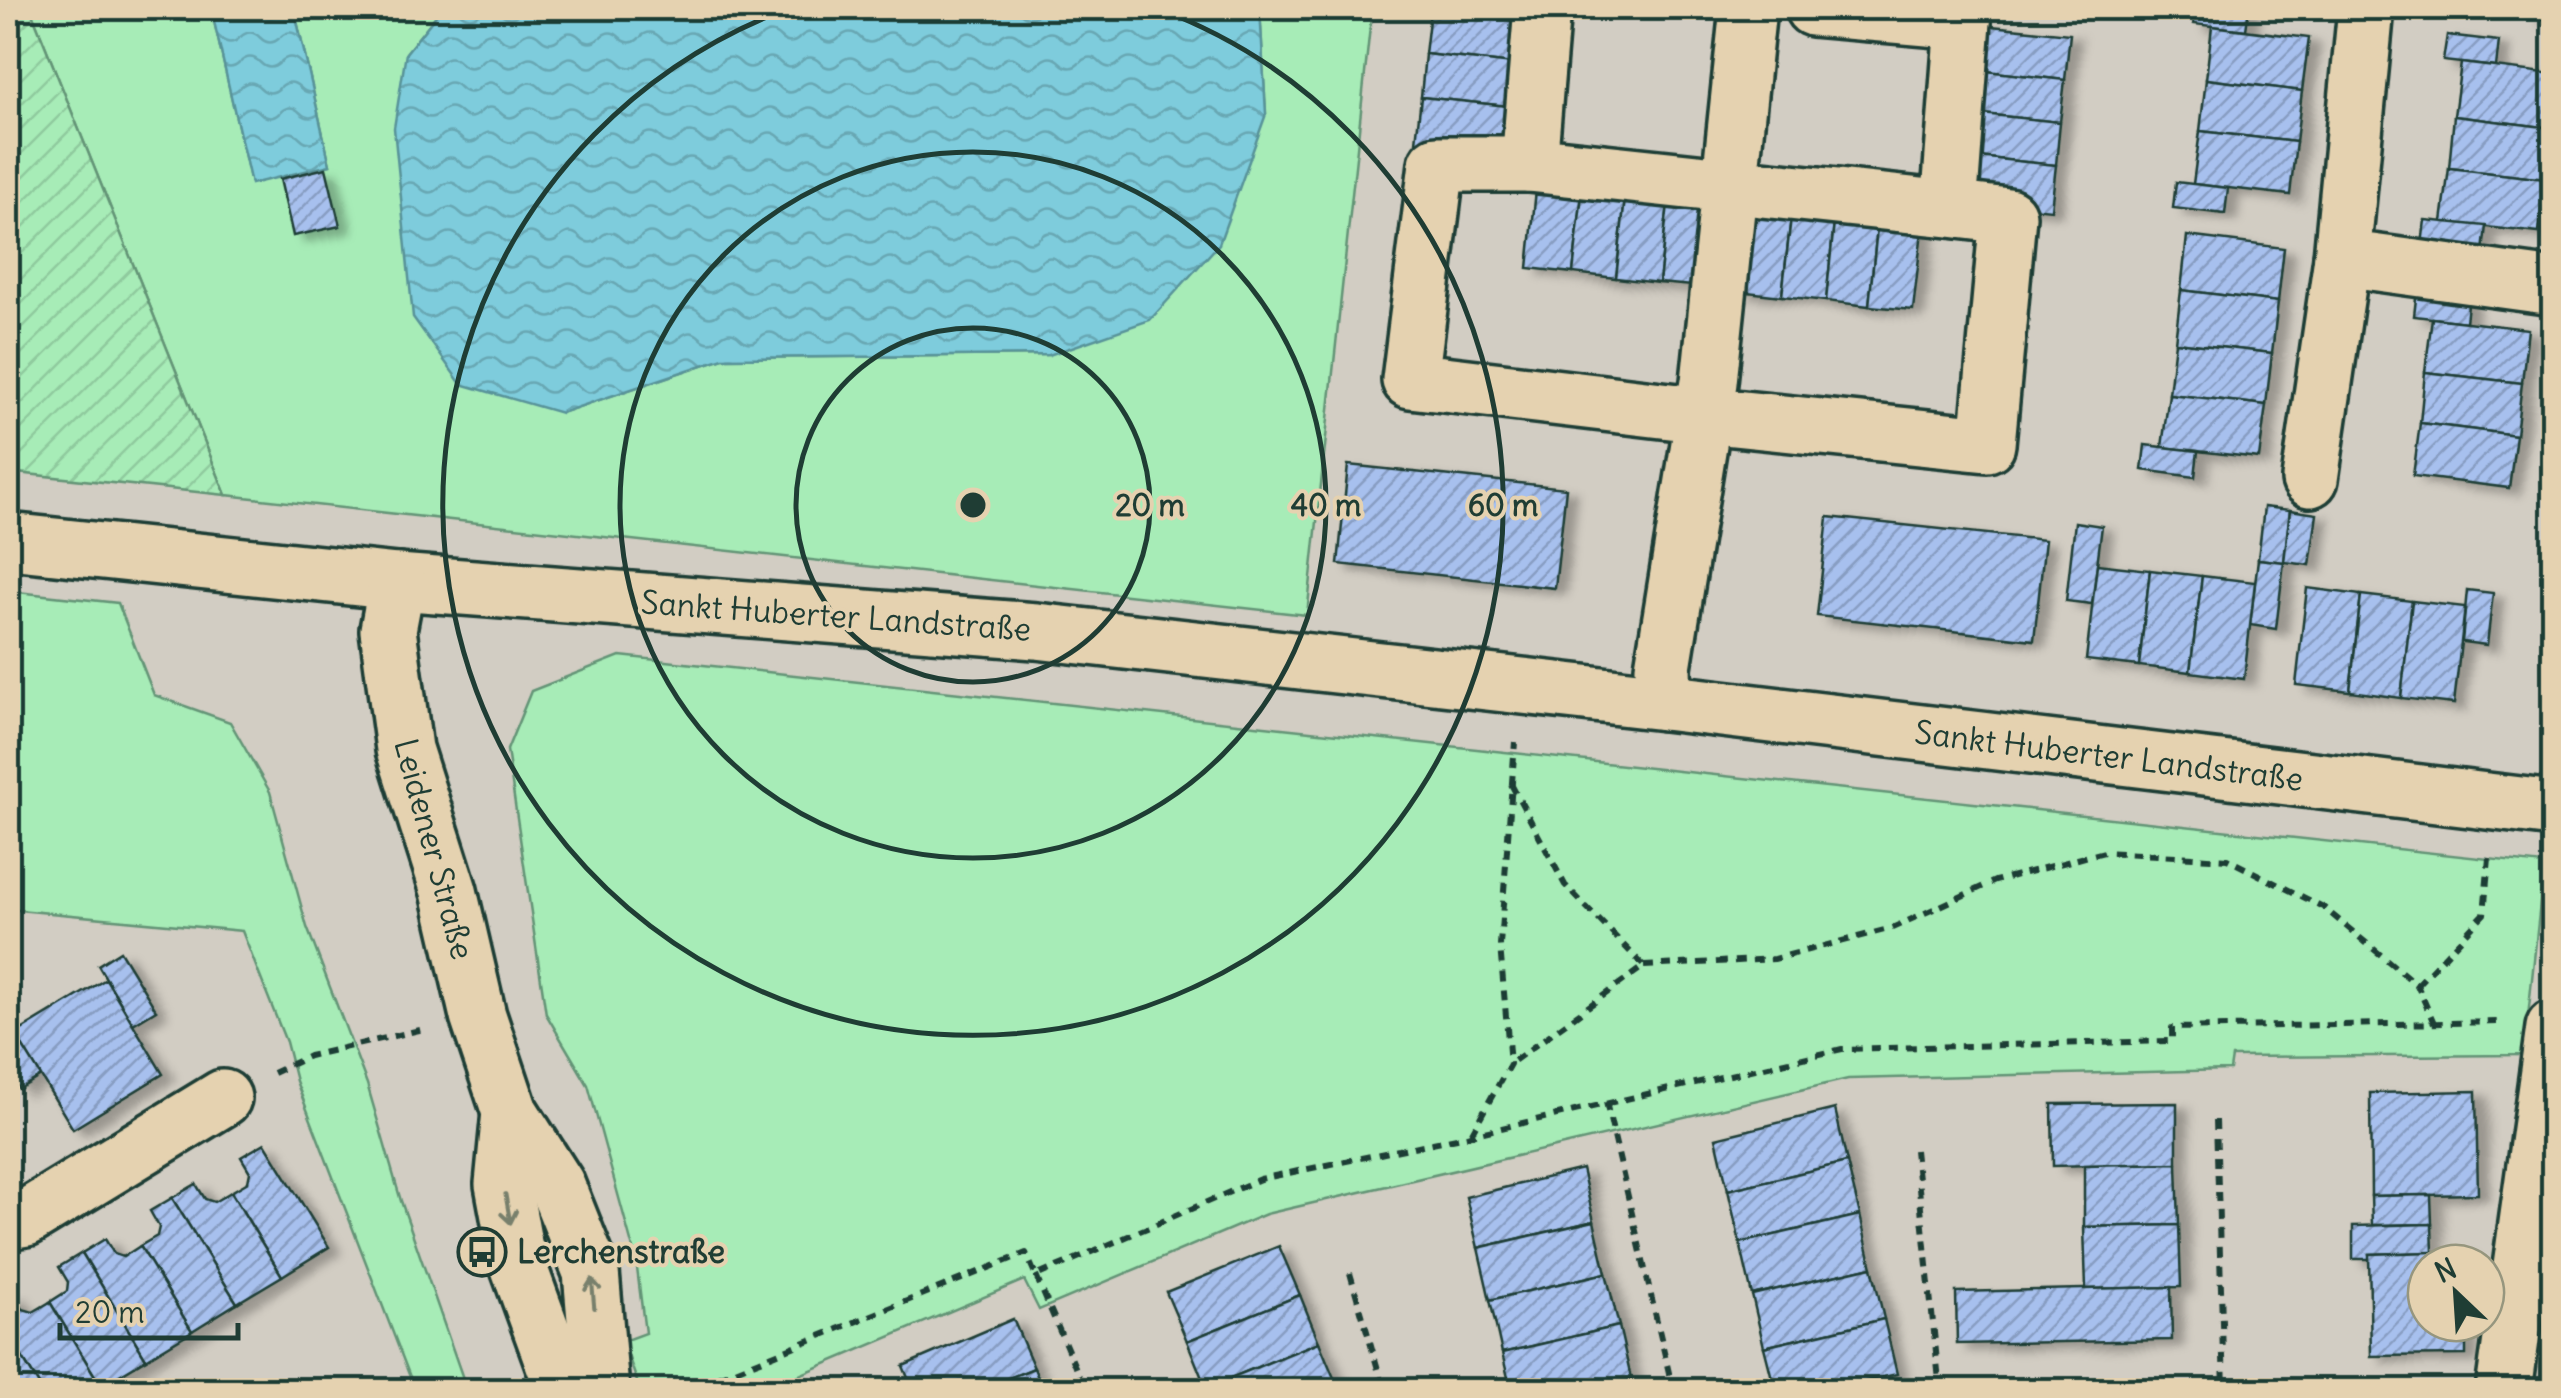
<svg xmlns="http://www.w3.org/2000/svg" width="2561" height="1398" viewBox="0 0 2561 1398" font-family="Delius,sans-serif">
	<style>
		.grass { fill: #a7ecb7; stroke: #639476; stroke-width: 2.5 }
		.garden { fill: url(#garden-furrows); stroke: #639476; stroke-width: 2.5 }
		.water { fill: url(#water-waves); stroke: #589399; stroke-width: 2.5 }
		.building { fill: url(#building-hatch); stroke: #1f3d34; stroke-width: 2.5; filter: url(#shadow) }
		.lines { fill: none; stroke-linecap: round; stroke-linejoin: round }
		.minor-casing { stroke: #1f3d34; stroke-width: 62 }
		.path { stroke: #1f3d34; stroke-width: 6; stroke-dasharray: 10 8; stroke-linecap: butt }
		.minor { stroke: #e5d2b0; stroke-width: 55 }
		.oneway { stroke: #78806c }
		.ring { fill: none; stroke: #1f3d34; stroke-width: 5 }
		.labels { text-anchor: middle; stroke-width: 8; stroke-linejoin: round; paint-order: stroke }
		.street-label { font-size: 32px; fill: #1f3d34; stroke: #e5d2b0 }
		.poi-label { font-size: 32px; font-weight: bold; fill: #1f3d34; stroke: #e5d2b0; text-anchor: start }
		.centre { fill: #1f3d34; stroke: #e5d2b0; stroke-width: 5 }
		.ring-label { font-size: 30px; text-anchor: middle; font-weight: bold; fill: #1f3d34; stroke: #e5d2b0; stroke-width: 8; stroke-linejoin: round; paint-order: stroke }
	</style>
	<defs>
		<pattern id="garden-furrows" width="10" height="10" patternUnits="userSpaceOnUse" patternTransform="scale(2.5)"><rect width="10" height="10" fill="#a7ecb7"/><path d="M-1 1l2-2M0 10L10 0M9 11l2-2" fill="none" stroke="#8fcb9e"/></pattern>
		<pattern id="water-waves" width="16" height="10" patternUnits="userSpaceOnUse" patternTransform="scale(2.5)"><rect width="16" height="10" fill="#7eccdc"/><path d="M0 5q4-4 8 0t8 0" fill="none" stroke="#67a7b3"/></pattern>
		<pattern id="building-hatch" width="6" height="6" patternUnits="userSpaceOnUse" patternTransform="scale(2.5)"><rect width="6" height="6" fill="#a7c0ee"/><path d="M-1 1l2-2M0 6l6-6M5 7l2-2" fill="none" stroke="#879dc2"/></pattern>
		<filter id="shadow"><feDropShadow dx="11" dy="6" stdDeviation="5" flood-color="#0004"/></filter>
	</defs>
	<rect width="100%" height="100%" fill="#d2cdc3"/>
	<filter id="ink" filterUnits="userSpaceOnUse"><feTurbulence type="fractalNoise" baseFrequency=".01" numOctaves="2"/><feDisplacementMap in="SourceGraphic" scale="20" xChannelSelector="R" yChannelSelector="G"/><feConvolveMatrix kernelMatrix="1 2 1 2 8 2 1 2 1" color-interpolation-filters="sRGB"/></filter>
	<g filter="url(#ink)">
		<!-- grass -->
		<g class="grass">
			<polygon points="30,8 211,8 251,183 330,165 294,8 442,8 406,53 561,413 723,358 1049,355 1266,114 1260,8 1372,8 1307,615 226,495"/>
			<polygon points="8,591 118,603 154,695 230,722 270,792 307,927 367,1084 401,1201 467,1390 415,1390 296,1081 286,1042 242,931 8,909"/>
			<polygon points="620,656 2544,865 2524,1055 2232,1057 2230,1070 1848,1079 1266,1214 1039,1310 1024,1280 764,1390 640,1390 623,1341 645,1333 636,1260 588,1085 546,1014 507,750 531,691"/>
		</g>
		<!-- garden -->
		<polygon class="garden" points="8,8 30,8 226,495 8,472"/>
		<!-- water -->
		<g class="water">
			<polygon points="211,8 294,8 330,165 251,184"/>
			<polygon points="442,8 1260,8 1266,114 1219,244 1150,320 1049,355 723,358 561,413 461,384 413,317 394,128 406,53"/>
		</g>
		<!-- building -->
		<g class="building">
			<polygon points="1431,8 1519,8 1518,20 1430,11"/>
			<polygon points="2195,8 2249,8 2246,30 2194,24"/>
			<polygon points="2531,8 2554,8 2554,21 2529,17"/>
			<polygon points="1430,11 1518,20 1513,64 1425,54"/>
			<polygon points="1982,25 2070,34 2065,80 1977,70"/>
			<polygon points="2212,26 2309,38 2302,91 2206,79"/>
			<polygon points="2447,35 2499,41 2496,67 2443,61"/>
			<polygon points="1425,54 1513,64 1508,106 1421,97"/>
			<polygon points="2461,63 2554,74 2552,128 2454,116"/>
			<polygon points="1977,70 2065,80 2060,122 1972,113"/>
			<polygon points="2206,79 2302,91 2296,142 2200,131"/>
			<polygon points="1421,97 1508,106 1503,151 1416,142"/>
			<polygon points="1972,113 2060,122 2056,165 1968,156"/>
			<polygon points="2454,116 2552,128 2545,179 2449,168"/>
			<polygon points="2200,131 2296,142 2290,195 2193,184"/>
			<polygon points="1968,156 2056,165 2051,210 1963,201"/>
			<polygon points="326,168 340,226 293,236 280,179"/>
			<polygon points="2449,168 2545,179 2539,233 2442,222"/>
			<polygon points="1537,180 1583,185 1573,273 1528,268"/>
			<polygon points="2176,182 2228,188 2225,214 2173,208"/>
			<polygon points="1583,185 1626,190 1616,278 1573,273"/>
			<polygon points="1626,190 1669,195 1659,283 1616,278"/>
			<polygon points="1669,195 1714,200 1704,287 1659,283"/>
			<polygon points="1747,203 1792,208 1782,296 1738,291"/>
			<polygon points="1792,208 1835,213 1826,301 1782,296"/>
			<polygon points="1835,213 1878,218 1869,306 1826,301"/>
			<polygon points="1878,218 1923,222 1913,310 1869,306"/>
			<polygon points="2425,220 2486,226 2483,252 2422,245"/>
			<polygon points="2187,236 2284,248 2278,302 2181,290"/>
			<polygon points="2181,290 2278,302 2272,353 2175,342"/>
			<polygon points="2417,290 2469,296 2466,322 2414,316"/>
			<polygon points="2432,318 2528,329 2522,383 2425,372"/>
			<polygon points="2175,342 2272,353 2266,405 2169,394"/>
			<polygon points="2425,372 2522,383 2516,435 2420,423"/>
			<polygon points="2169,394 2266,405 2259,458 2162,447"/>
			<polygon points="2420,423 2516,435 2509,488 2413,476"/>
			<polygon points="2145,445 2198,451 2195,477 2142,470"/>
			<polygon points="1348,465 1566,488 1555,588 1338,564"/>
			<polygon points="2264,507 2290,510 2284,562 2258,559"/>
			<polygon points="2290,510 2317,514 2310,565 2284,562"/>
			<polygon points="1828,517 2045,540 2034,640 1817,616"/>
			<polygon points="2075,522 2102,526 2092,604 2066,601"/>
			<polygon points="2258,559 2284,562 2276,629 2250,625"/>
			<polygon points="2097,564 2150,570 2139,666 2086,660"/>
			<polygon points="2150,570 2202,576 2190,672 2139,666"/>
			<polygon points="2202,576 2255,582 2244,679 2190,672"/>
			<polygon points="2307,588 2361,595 2350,691 2296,685"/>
			<polygon points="2467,590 2493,593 2487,645 2462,642"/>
			<polygon points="2361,595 2412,601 2401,698 2350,691"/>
			<polygon points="2412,601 2465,607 2454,704 2401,698"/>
			<polygon points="120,951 156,1010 133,1024 98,965"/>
			<polygon points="106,979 163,1074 73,1129 15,1034"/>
			<polygon points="14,1032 41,1076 19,1089 8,1072 8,1036"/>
			<polygon points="2476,1091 2478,1194 2371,1196 2370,1093"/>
			<polygon points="2177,1103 2177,1163 2053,1166 2052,1104"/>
			<polygon points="1835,1109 1847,1162 1728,1190 1716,1138"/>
			<polygon points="265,1143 329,1247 282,1276 231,1192 248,1182 250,1172 241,1157"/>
			<polygon points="1847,1162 1860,1215 1740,1243 1728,1190"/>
			<polygon points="2177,1163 2179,1225 2084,1227 2084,1165"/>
			<polygon points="1582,1169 1594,1221 1478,1248 1466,1197"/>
			<polygon points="196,1184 205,1199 214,1202 231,1192 282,1276 237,1303 172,1198"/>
			<polygon points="2431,1195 2432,1224 2372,1225 2371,1196"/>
			<polygon points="172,1198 237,1303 192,1331 140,1246 157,1236 159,1227 150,1211"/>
			<polygon points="1860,1215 1872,1267 1752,1295 1740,1243"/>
			<polygon points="1594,1221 1606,1273 1490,1300 1478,1248"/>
			<polygon points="2432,1224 2433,1252 2369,1254 2370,1259 2353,1259 2353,1226"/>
			<polygon points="2179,1225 2181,1287 2086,1289 2084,1227"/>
			<polygon points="105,1239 114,1254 123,1257 140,1246 192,1331 146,1359 82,1253"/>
			<polygon points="1279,1246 1300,1295 1187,1341 1166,1292"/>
			<polygon points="2464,1251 2465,1263 2426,1263 2426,1323 2466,1323 2466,1355 2371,1356 2369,1254"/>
			<polygon points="82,1253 146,1359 101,1386 50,1302 67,1291 68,1282 59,1267"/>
			<polygon points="1872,1267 1884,1319 1764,1347 1752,1295"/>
			<polygon points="1606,1273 1619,1326 1502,1353 1490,1300"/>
			<polygon points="2171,1287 2172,1340 1957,1344 1956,1292"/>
			<polygon points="14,1294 23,1309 33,1312 50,1302 101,1386 94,1390 42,1390 8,1334 8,1298"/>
			<polygon points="1300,1295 1319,1342 1206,1388 1187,1341"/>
			<polygon points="1013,1319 1034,1368 979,1390 913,1390 903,1366"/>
			<polygon points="1884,1319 1897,1374 1825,1390 1775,1390 1764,1347"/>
			<polygon points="1619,1326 1631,1378 1576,1390 1511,1390 1502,1353"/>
			<polygon points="8,1334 42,1390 8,1390"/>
			<polygon points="1319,1342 1339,1390 1207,1390 1206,1388"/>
			<polygon points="1034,1368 1043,1390 979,1390"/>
			<polygon points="1631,1378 1634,1390 1576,1390"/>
		</g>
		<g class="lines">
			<!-- minor casing -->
			<g class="minor-casing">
				<g id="minor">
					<polyline points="1813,8 1963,21"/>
					<polyline points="2366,8 2342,258 2554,287"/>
					<polyline points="1529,164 1542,8"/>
					<polyline points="1949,209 2008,216 1987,444 1704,415 1410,380 1437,164 1529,164 1949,209 1964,8"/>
					<polyline points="2310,479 2342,258"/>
					<polyline points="8,541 397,582 1036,631 1664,702 2554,809"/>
					<polyline points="397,582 388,630 404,749 449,891 478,1016 510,1112 556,1184 591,1272 601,1390"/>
					<polyline points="1664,702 1663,667 1709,382 1748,8"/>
					<polyline points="510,1112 503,1184 518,1265 558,1375 567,1390"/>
					<polyline points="8,1221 26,1218 223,1098"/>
					<polyline points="2504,1390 2554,1028"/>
				</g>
			</g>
			<!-- path -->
			<g class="path">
				<polyline points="1511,784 1565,885 1644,966 1511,1063"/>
				<polyline points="1644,966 1774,959 1892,928 1995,881 2104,852 2227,859 2323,907 2417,985 2434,1023"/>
				<polyline points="2417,985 2484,914 2489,858"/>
				<polyline points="273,1073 309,1056 424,1029"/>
				<polyline points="1606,1102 1673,1390"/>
				<polyline points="2216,1120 2224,1390"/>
				<polyline points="1471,1134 1510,1064 1500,945 1515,742"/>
				<polyline points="1915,1150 1940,1390"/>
				<polyline points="1350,1273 1384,1390"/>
				<polyline points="1036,1276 1085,1390"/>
				<polyline points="686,1390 1026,1253 1036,1276 1260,1179 1471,1135 1842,1049 2172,1041 2172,1028 2500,1022"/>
			</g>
			<!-- minor -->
			<use href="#minor" class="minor"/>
		</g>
		<!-- one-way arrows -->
		<defs><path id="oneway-shaft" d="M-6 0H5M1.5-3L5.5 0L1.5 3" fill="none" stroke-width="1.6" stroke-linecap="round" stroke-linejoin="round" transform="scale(2.5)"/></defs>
		<g class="oneway">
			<use href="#oneway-shaft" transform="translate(508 1209) rotate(80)"/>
			<use href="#oneway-shaft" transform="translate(593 1293) rotate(-95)"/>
		</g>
	</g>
	<!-- distance rings -->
	<g class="ring">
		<circle cx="973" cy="505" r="177"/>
		<circle cx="973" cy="505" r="353"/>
		<path d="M1159 9A530 530 0 1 1 787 9"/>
	</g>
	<!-- icons -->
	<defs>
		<g id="bus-ring" transform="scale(2.5)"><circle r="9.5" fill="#e5d2b0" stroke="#1f3d34" stroke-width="1.5"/><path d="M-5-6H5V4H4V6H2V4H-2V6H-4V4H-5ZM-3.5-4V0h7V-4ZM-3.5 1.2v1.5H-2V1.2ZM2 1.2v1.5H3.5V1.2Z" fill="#1f3d34"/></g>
	</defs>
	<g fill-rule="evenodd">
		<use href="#bus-ring" x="482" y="1252"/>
	</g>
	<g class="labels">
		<!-- street labels -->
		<g class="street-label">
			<text transform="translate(836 616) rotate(4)" y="11">Sankt Huberter Landstraße</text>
			<text transform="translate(2109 756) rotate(7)" y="11">Sankt Huberter Landstraße</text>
			<text transform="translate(434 849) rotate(75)" y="11">Leidener Straße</text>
		</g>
		<!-- poi labels -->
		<g class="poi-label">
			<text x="517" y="1263">Lerchenstraße</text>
		</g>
	</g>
	<circle cx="973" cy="505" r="15" class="centre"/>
	<g class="ring-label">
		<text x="1150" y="516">20 m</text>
		<text x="1326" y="516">40 m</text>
		<text x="1503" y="516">60 m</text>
	</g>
	<!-- margin -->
	<rect width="2561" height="1398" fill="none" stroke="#e5d2b0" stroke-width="40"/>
	<rect x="20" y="20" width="2521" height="1358" fill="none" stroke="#1f3d34" stroke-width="4" filter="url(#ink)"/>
	<!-- north arrow -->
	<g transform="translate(2456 1293) rotate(335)"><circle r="48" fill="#e5d2b0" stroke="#96967e" stroke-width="2.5"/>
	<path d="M0-8L18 38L0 25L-18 38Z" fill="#1f3d34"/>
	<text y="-15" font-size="28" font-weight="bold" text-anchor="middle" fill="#1f3d34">N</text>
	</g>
	<!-- scale -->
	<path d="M60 1323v15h178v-15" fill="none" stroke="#1f3d34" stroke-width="5"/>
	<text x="75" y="1323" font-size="30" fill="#1f3d34" stroke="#e5d2b0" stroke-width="8" paint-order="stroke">20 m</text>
</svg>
